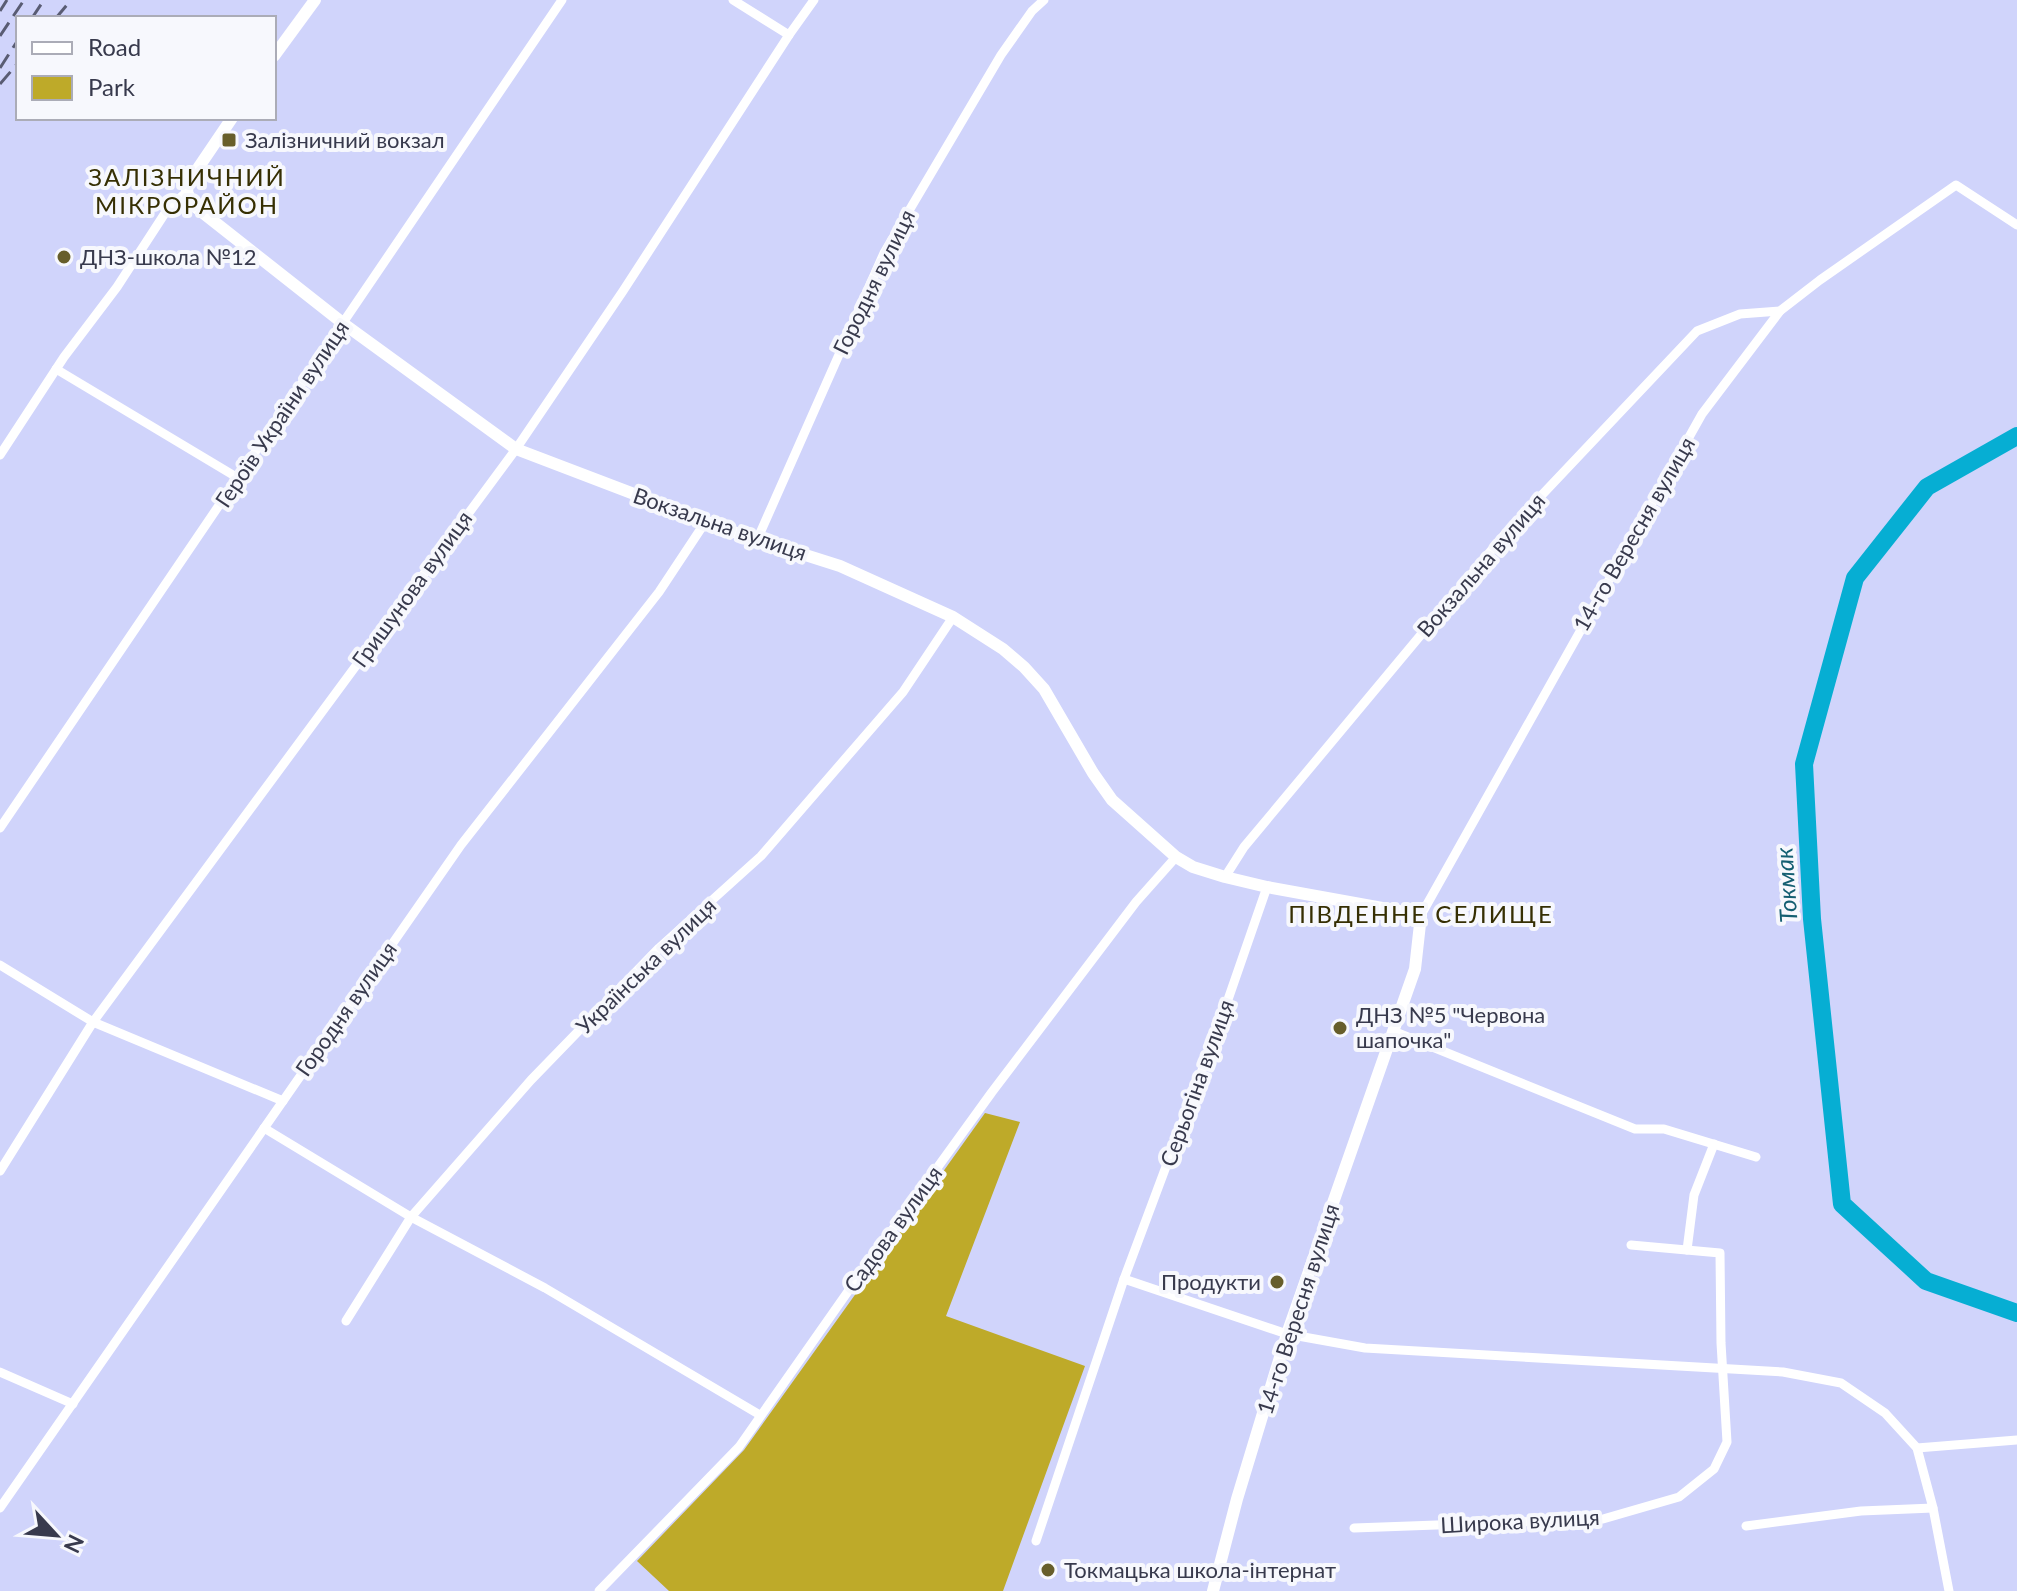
<svg xmlns="http://www.w3.org/2000/svg" width="2017" height="1591" viewBox="0 0 2017 1591" font-family="Lato,sans-serif">
	<style>
		.green { fill: #beaa29 }
		.lines { fill: none; stroke-linecap: round; stroke-linejoin: round }
		.river { stroke: #06aed3; stroke-width: 18 }
		.street { stroke: #fff; stroke-width: 9 }
		.secondary { stroke: #fff; stroke-width: 12 }
		.rail { stroke: #595c73; stroke-width: 3; stroke-dasharray: 16 8; stroke-linecap: butt }
		.poi-dot { fill: #675e2b; stroke: #f7f8fd; stroke-width: 3 }
		.labels { text-anchor: middle; stroke-width: 8; stroke-linejoin: round; paint-order: stroke }
		.poi-label { font-size: 22px; fill: #383a4d; stroke: #f7f8fd; text-anchor: start }
		.street-label { font-size: 22px; fill: #383a4d; stroke: #f7f8fd }
		.neighbourhood-label { font-size: 24px; letter-spacing: 2px; fill: #362f03; stroke: #f7f8fd }
		.water-label { font-size: 24px; font-style: italic; fill: #145f72; stroke: #f7f8fd }
	</style>
	<rect width="100%" height="100%" fill="#d0d4fb"/>
	<!-- green -->
	<polygon class="green" points="985,1113 1020,1122 946,1316 1085,1366 1003,1591 669,1591 637,1561 744,1450"/>
	<g class="lines">
		<!-- river -->
		<polyline class="river" points="2017,436 1927,487 1855,578 1804,764 1812,919 1842,1204 1926,1281 2017,1313"/>
		<!-- street -->
		<g class="street">
			<polyline points="733,0 789,35"/>
			<polyline points="56,369 238,478"/>
			<polyline points="0,455 64,357 117,287 169,207 187,192"/>
			<polyline points="757,540 884,253 1001,55 1032,11 1044,0"/>
			<polyline points="0,828 562,0"/>
			<polyline points="1225,877 1244,847 1505,534 1697,331 1740,314 1780,311"/>
			<polyline points="1421,915 1702,414 1780,311 1820,280 1956,185 2017,225"/>
			<polyline points="0,965 93,1022 283,1101"/>
			<polyline points="1393,1031 1635,1129 1664,1129 1756,1157"/>
			<polyline points="264,1128 411,1217 545,1288 760,1415"/>
			<polyline points="0,1171 93,1022 516,449 623,291 789,35 814,0"/>
			<polyline points="1687,1250 1694,1195 1714,1144"/>
			<polyline points="1124,1279 1287,1334 1365,1348 1783,1372 1841,1383 1885,1413 1917,1448 1933,1508 1949,1591"/>
			<polyline points="346,1321 411,1217 531,1080 659,948 761,856 903,692 953,617"/>
			<polyline points="0,1372 73,1404"/>
			<polyline points="1917,1448 2017,1440"/>
			<polyline points="0,1508 461,845 659,592 706,521"/>
			<polyline points="1746,1526 1861,1511 1933,1508"/>
			<polyline points="1354,1528 1603,1519 1679,1497 1714,1469 1727,1442 1721,1343 1720,1253 1631,1245"/>
			<polyline points="1036,1541 1124,1279 1223,1014 1267,887"/>
			<polyline points="599,1591 739,1447 856,1280 992,1092 1136,902 1176,857"/>
		</g>
		<!-- secondary -->
		<g class="secondary">
			<polyline points="274,56 315,0"/>
			<polyline points="232,118 188,183 187,192 193,205 344,324 516,449 739,534 840,566 953,617 1003,649 1024,667 1044,689 1093,773 1112,800 1176,857 1193,867 1225,877 1267,887 1421,915 1415,969 1287,1334 1237,1499 1213,1591"/>
		</g>
		<!-- rail -->
		<g class="rail">
			<polyline points="0,11 7,0"/>
			<polyline points="32,18 44,0"/>
			<polyline points="56,18 71,0"/>
			<polyline points="0,36 24,0"/>
			<polyline points="0,68 18,40"/>
			<polyline points="0,84 18,63"/>
		</g>
	</g>
	<!-- markers -->
	<g class="poi-dot">
		<rect x="221" y="132" width="16" height="16" rx="4"/>
		<circle cx="64" cy="257" r="8"/>
		<circle cx="1340" cy="1028" r="8"/>
		<circle cx="1277" cy="1282" r="8"/>
		<circle cx="1048" cy="1570" r="8"/>
	</g>
	<g class="labels">
		<!-- poi labels -->
		<g class="poi-label">
			<text x="245" y="148">Залізничний вокзал</text>
			<text x="80" y="265">ДНЗ-школа №12</text>
			<text x="1356" y="1023">ДНЗ №5 "Червона<tspan x="1356" dy="25">шапочка"</tspan></text>
			<text x="1261" y="1290" text-anchor="end">Продукти</text>
			<text x="1064" y="1578">Токмацька школа-інтернат</text>
		</g>
		<!-- street labels -->
		<g class="street-label">
			<text transform="translate(874 282) rotate(-64)" y="8">Городня вулиця</text>
			<text transform="translate(282 414) rotate(-56)" y="8">Героїв України вулиця</text>
			<text transform="translate(720 524) rotate(19)" y="8">Вокзальна вулиця</text>
			<text transform="translate(1634 534) rotate(-60)" y="8">14-го Вересня вулиця</text>
			<text transform="translate(1481 565) rotate(-49)" y="8">Вокзальна вулиця</text>
			<text transform="translate(412 589) rotate(-54)" y="8">Гришунова вулиця</text>
			<text transform="translate(646 966) rotate(-44)" y="8">Українська вулиця</text>
			<text transform="translate(346 1009) rotate(-55)" y="8">Городня вулиця</text>
			<text transform="translate(1197 1083) rotate(-70)" y="8">Серьогіна вулиця</text>
			<text transform="translate(893 1229) rotate(-54)" y="8">Садова вулиця</text>
			<text transform="translate(1298 1309) rotate(-72)" y="8">14-го Вересня вулиця</text>
			<text transform="translate(1520 1521) rotate(-3)" y="8">Широка вулиця</text>
		</g>
		<!-- neighbourhood labels -->
		<g class="neighbourhood-label">
			<text x="187" y="186">ЗАЛІЗНИЧНИЙ<tspan x="187" dy="28">МІКРОРАЙОН</tspan></text>
			<text x="1421" y="923">ПІВДЕННЕ СЕЛИЩЕ</text>
		</g>
		<!-- water labels -->
		<g class="water-label">
			<text transform="translate(1787 885) rotate(-94)" y="8">Токмак</text>
		</g>
	</g>
	<!-- legend -->
	<rect x="16" y="16" width="260" height="104" fill="#f7f8fd" stroke="#abacb7" stroke-width="2"/>
	<rect x="32" y="42" width="40" height="12" fill="#ffffff" stroke="#abacb7" stroke-width="2"/>
	<text x="88" y="56" font-size="24" fill="#383a4d">Road</text>
	<rect x="32" y="76" width="40" height="24" fill="#beaa29" stroke="#abacb7" stroke-width="2"/>
	<text x="88" y="96" font-size="24" fill="#383a4d">Park</text>
	<!-- north arrow -->
	<g transform="translate(56 1535) rotate(116)" stroke="#f7f8fd" stroke-width="6" paint-order="stroke">
	<path d="M0-6L14 30L0 20L-14 30Z" fill="#383a4d"/>
	<text y="-12" font-size="22" font-weight="bold" text-anchor="middle" fill="#383a4d">N</text>
	</g>
</svg>
